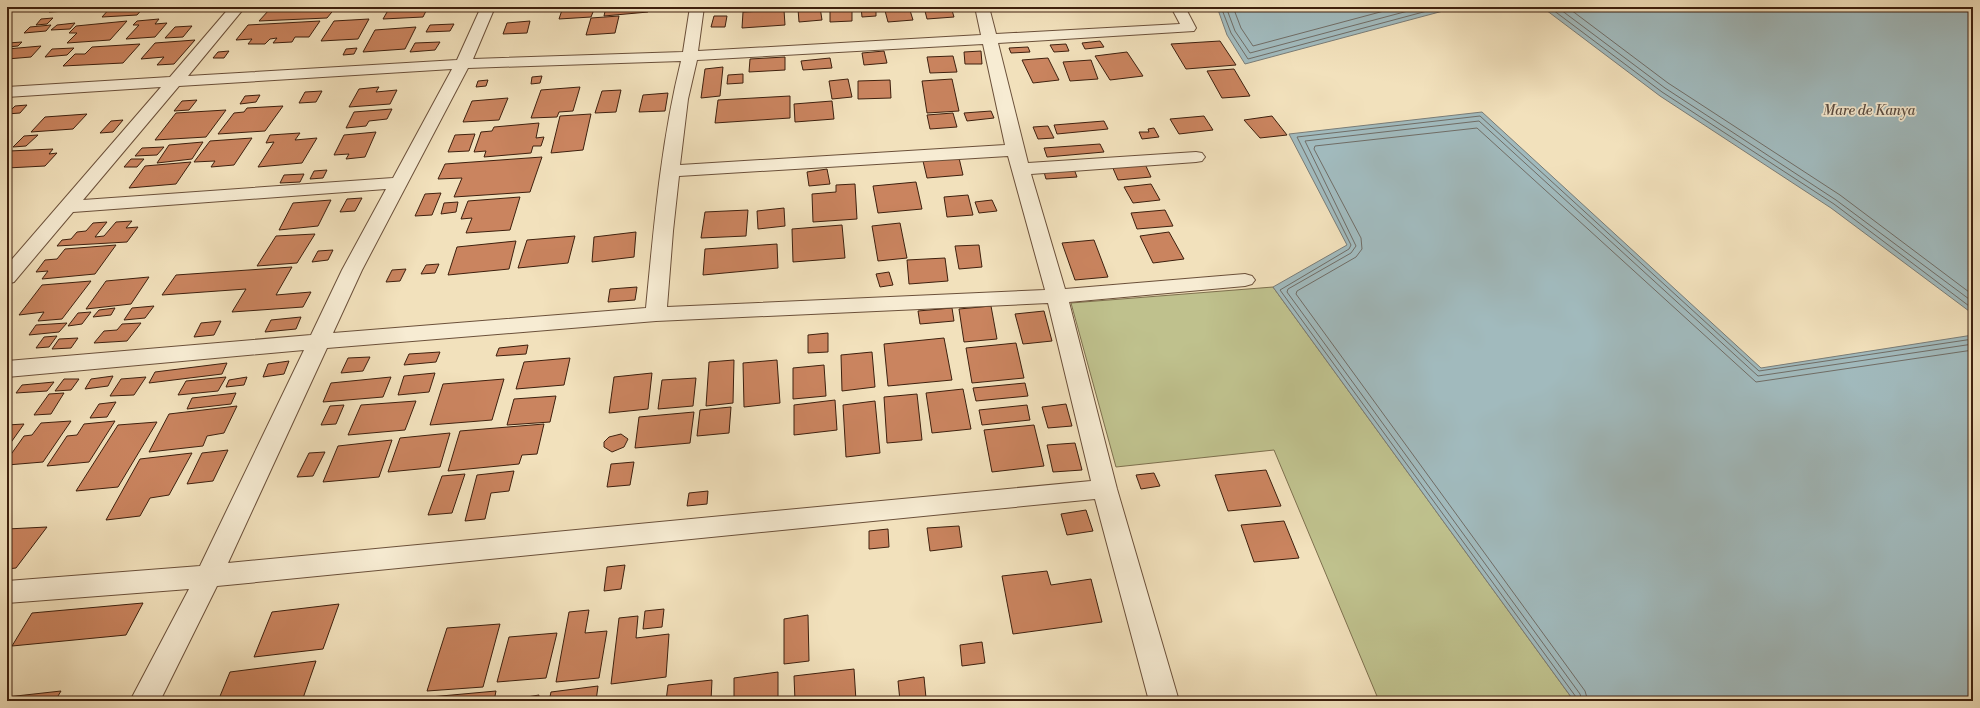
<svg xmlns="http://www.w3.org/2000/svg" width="1980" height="708" viewBox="0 0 1980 708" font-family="'Libre Bodoni',serif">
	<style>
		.green { fill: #bfc18d; stroke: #7e704e }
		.water { fill: #a1babd; stroke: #797c77 }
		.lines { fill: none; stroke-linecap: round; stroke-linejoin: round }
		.shore { stroke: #706d66; stroke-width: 1 }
		.building { fill: #ca845f; stroke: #3e200e }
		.minor-casing { stroke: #6b503a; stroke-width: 2 }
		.minor { fill: #f7ecd3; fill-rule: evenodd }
		.labels { text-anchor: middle; stroke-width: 3.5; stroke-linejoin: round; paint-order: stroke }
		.far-water-label { font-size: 14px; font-style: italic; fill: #5c4e43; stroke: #f7ecd3 }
	</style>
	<rect width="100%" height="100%" fill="#f2e1bc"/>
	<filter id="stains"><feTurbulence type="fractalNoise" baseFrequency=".005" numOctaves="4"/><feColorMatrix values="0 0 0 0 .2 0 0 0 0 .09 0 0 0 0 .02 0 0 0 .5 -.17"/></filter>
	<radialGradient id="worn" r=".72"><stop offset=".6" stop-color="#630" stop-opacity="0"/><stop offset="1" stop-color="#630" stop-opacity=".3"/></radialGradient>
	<!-- green -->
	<polygon class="green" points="1273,287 1574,701 1379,701 1274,450 1116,467 1071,303"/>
	<!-- water -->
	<g class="water">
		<polygon points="1217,7 1458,7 1245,64 1227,35"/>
		<polygon points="1542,7 1973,7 1973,314 1831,208 1660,96"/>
		<polygon points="1482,112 1761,368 1973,335 1973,701 1574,701 1273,287 1347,245 1289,134"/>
	</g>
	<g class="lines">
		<!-- shore -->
		<g class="shore">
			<polyline points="1221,7 1231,33 1248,59 1442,7"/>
			<polyline points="1226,7 1235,31 1250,53 1423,7"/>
			<polyline points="1233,7 1241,28 1253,46 1399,7"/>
			<polyline points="1549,7 1662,92 1834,204 1973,309"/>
			<polyline points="1557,7 1665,88 1836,200 1973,302"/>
			<polyline points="1567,7 1668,83 1840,195 1973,295"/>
			<polyline points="1577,701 1576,697 1280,290 1349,249 1351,245 1297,137 1480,116 1759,371 1973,339"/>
			<polyline points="1582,701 1580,694 1287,292 1288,289 1351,253 1356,246 1305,141 1479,121 1758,376 1973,344"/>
			<polyline points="1588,701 1585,691 1296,294 1297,291 1356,257 1362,249 1361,238 1314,149 1315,146 1477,128 1756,382 1973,350"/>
		</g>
	</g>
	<!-- building -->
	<g class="building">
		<polygon points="55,7 88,7 85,10 49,12"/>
		<polygon points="111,7 144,7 137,15 102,17"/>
		<polygon points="336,7 327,18 259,21 269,10"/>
		<polygon points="390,7 428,7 423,17 383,19"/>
		<polygon points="563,7 595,7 591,17 559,19"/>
		<polygon points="606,7 649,7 648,12 604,16"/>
		<polygon points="820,7 822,20 799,22 798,9"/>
		<polygon points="830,7 852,7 852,21 830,22"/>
		<polygon points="861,7 876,7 876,16 862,17"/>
		<polygon points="884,7 909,7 913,20 888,22"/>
		<polygon points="924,7 951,7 954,17 927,19"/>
		<polygon points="784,10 785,25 742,28 743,12"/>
		<polygon points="619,16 615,33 586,35 591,18"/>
		<polygon points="714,16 727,16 725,27 711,27"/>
		<polygon points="53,18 47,24 36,25 41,19"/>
		<polygon points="159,19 155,24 167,23 155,37 126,39 139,25 133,25 137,21"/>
		<polygon points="369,19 358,39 321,41 334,21"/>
		<polygon points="127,21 110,40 67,43 77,33 69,33 76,26"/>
		<polygon points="320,21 309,37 295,37 292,42 273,43 277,38 270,39 265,44 248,44 252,39 236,40 248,25"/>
		<polygon points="530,21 527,33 503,34 507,23"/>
		<polygon points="75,23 70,29 51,30 57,25"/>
		<polygon points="454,24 450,31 426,32 430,25"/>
		<polygon points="51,25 46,31 24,33 30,27"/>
		<polygon points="192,26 183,37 165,38 175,27"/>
		<polygon points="416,27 405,49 363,52 375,30"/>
		<polygon points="195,40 174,64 157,65 164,57 141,59 155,43"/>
		<polygon points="1100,41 1104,47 1085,49 1082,43"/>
		<polygon points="1220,41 1236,65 1186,69 1171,44"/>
		<polygon points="22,42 18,46 7,47 8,43"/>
		<polygon points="440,42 435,50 410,52 415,43"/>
		<polygon points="140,44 123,63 63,66 75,54 85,54 92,47"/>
		<polygon points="1066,44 1069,51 1054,52 1050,45"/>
		<polygon points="41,46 31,57 7,59 7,49"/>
		<polygon points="1028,47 1030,52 1011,53 1009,48"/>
		<polygon points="74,48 67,55 45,57 52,49"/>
		<polygon points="357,48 354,54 343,55 346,49"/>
		<polygon points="229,51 224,58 213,58 218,52"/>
		<polygon points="884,51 887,63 864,65 862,53"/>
		<polygon points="981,51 982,64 965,64 964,52"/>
		<polygon points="1127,52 1143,76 1110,80 1095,56"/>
		<polygon points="953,56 957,72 930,73 927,57"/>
		<polygon points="785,57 785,70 749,72 750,59"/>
		<polygon points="830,58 832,68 803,70 801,61"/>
		<polygon points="1048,58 1059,80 1033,83 1022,60"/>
		<polygon points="1091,60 1098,79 1070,81 1063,62"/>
		<polygon points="723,67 720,96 701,98 705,69"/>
		<polygon points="1234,69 1250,96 1222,98 1207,71"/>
		<polygon points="743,74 743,83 727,84 728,75"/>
		<polygon points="542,76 540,83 531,84 532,77"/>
		<polygon points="848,79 852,97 832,99 829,81"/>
		<polygon points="952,79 959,111 927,113 922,81"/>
		<polygon points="488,80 486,86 476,87 478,81"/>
		<polygon points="890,80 891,98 858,99 858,81"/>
		<polygon points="379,87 376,92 397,90 390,104 349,107 359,89"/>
		<polygon points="580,87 573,111 559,112 557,117 531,118 541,90"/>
		<polygon points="621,90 616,112 595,113 602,91"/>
		<polygon points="322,91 316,102 299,103 305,92"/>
		<polygon points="668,93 665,111 639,112 643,95"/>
		<polygon points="260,95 256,102 240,104 245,96"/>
		<polygon points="790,96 790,118 715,123 718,100"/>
		<polygon points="508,98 499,120 463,122 472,101"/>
		<polygon points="197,100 189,110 174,111 182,101"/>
		<polygon points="832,101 834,119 795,122 794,104"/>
		<polygon points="27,105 20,113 7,114 15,106"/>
		<polygon points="283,106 265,131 218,134 234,113 244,112 247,108"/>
		<polygon points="392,109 387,119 369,121 366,126 346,128 354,112"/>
		<polygon points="226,110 206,137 155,140 176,113"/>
		<polygon points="991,111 994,118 967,121 964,113"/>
		<polygon points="953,113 957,127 930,129 927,115"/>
		<polygon points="87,114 73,129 31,132 45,117"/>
		<polygon points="591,114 583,150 551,153 560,116"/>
		<polygon points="1204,116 1213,130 1179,134 1170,119"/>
		<polygon points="1272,116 1287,135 1260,138 1244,120"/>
		<polygon points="123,120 113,132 100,133 111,121"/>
		<polygon points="1104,121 1108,129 1057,134 1054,125"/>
		<polygon points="539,123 536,138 544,137 541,146 533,146 531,153 484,157 486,151 474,152 481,132 492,131 494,127"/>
		<polygon points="1048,126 1054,138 1038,139 1033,127"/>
		<polygon points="1154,128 1159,137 1142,139 1139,132 1149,132 1148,129"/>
		<polygon points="376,132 365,157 346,159 349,154 334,155 344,135"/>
		<polygon points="300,133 295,140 317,138 302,163 258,167 274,142 266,143 270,135"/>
		<polygon points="475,134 469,151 448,152 455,135"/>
		<polygon points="38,135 26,146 13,147 24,136"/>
		<polygon points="252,138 234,165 211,167 215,161 194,162 210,141"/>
		<polygon points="203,142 192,159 157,163 169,145"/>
		<polygon points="1100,144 1104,152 1047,157 1044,148"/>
		<polygon points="164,147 157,155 135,156 142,148"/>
		<polygon points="53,149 49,154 57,153 45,166 7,168 7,153 9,151"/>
		<polygon points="542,157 530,192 454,197 462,178 438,179 445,164"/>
		<polygon points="959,158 963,175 927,178 923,161"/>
		<polygon points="131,159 144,159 137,167 124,167"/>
		<polygon points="191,162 176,184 129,188 145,166"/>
		<polygon points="1145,164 1151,177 1118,180 1112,166"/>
		<polygon points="827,169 830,184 809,186 807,172"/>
		<polygon points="1074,169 1077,177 1046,179 1044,172"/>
		<polygon points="327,170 323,178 310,179 314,171"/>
		<polygon points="304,174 300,182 280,183 284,175"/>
		<polygon points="916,182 922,209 878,213 873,186"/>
		<polygon points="855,184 857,219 813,222 812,194 836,192 836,185"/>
		<polygon points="1151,184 1160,200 1133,203 1124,187"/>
		<polygon points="441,193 432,215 415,216 425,194"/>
		<polygon points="968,195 973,215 947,217 944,197"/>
		<polygon points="520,197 510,230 466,233 472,218 461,219 468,201"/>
		<polygon points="362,198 355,211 340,212 347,199"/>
		<polygon points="331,200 318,226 279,230 293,203"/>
		<polygon points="992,200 997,211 979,213 975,202"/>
		<polygon points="458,202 456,212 441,214 444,203"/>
		<polygon points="784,208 785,226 758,229 757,211"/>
		<polygon points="748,210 746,236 701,238 705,212"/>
		<polygon points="1165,210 1173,226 1137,229 1131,213"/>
		<polygon points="132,221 126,228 138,227 127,242 57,246 62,240 71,239 77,232 86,231 93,223 107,222 95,237 104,236 116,222"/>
		<polygon points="900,223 907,258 878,261 872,226"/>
		<polygon points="842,225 845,258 793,262 792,229"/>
		<polygon points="636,232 634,257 592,262 594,237"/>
		<polygon points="1169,232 1184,259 1153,263 1140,236"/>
		<polygon points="315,234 297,263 257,266 276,236"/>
		<polygon points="575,236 568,263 518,268 527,240"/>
		<polygon points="1094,240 1108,277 1075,280 1062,243"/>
		<polygon points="516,241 509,269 448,275 457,247"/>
		<polygon points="777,244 778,268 703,275 705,249"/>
		<polygon points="116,245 95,274 42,279 48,271 36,272 45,260 57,259 65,249"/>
		<polygon points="979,245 982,267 959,269 955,246"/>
		<polygon points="333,250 328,260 312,262 318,251"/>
		<polygon points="945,258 948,281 909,284 907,260"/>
		<polygon points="439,264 435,273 421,274 426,265"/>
		<polygon points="292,267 276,295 311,292 303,307 232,312 246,289 162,295 176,275"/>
		<polygon points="406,269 400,281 386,282 392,270"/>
		<polygon points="889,272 893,285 880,287 876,274"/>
		<polygon points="149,277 131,304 86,309 106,281"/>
		<polygon points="91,281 62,319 38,321 44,312 19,315 42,285"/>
		<polygon points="637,287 635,300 608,302 610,289"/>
		<polygon points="154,306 145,318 124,320 132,308"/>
		<polygon points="991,306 997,339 964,342 959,309"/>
		<polygon points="115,308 111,315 93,317 99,310"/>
		<polygon points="952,308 954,321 920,324 918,311"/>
		<polygon points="1044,311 1052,341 1023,344 1015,314"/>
		<polygon points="91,312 82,324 68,326 78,313"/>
		<polygon points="301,317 296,329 265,332 271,320"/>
		<polygon points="221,321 214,335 194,337 201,323"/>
		<polygon points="67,323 59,332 29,335 36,325"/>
		<polygon points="141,323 127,341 94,343 104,331 117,330 122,324"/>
		<polygon points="828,333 828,352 808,353 808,335"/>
		<polygon points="57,336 49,347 36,348 44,337"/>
		<polygon points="78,338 71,348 52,349 59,339"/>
		<polygon points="944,338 952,380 888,386 884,344"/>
		<polygon points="1016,343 1024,378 972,383 966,348"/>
		<polygon points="528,345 526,354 496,356 499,348"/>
		<polygon points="440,352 436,362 404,365 409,354"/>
		<polygon points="872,352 875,387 842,391 841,355"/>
		<polygon points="370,357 363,371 341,373 348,358"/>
		<polygon points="570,358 564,385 516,389 524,362"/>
		<polygon points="734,360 733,403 706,406 709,362"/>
		<polygon points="777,360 780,403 744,407 743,363"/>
		<polygon points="289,361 284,374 263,377 268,364"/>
		<polygon points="227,363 222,374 149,383 155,372"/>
		<polygon points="824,365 826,396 793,399 793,368"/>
		<polygon points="435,373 429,392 398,395 404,376"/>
		<polygon points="652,373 648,409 609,413 614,377"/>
		<polygon points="113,376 108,386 85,389 91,379"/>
		<polygon points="146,377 134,395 110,396 121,379"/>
		<polygon points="226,377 218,391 178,395 186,381"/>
		<polygon points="247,377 244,385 226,387 229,380"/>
		<polygon points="391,377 383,397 323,402 331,383"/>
		<polygon points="696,378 693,406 658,409 662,380"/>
		<polygon points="64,379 79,379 71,390 55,391"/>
		<polygon points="504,379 492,420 430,425 443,384"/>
		<polygon points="54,382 47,391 16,393 22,385"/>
		<polygon points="1025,383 1028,396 976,401 973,388"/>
		<polygon points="963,389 971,429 932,433 926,393"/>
		<polygon points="64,393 51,414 34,415 49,394"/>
		<polygon points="236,393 231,404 187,409 192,398"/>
		<polygon points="917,394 922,440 887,443 884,397"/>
		<polygon points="556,396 550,422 507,425 514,399"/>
		<polygon points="835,400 837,430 794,435 794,405"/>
		<polygon points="416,401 405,430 348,435 361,405"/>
		<polygon points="875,401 880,453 846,457 843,405"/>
		<polygon points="116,402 107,417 90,418 99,404"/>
		<polygon points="1066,404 1072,426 1048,428 1042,407"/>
		<polygon points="344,405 336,424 321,425 330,406"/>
		<polygon points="1027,405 1030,420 982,425 979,410"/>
		<polygon points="237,406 224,433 207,436 203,446 149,452 169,414"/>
		<polygon points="731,407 729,433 697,436 700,410"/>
		<polygon points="694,412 690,443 635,448 639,417"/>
		<polygon points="71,421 43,462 7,465 7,460 24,436 32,435 41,423"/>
		<polygon points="115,421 89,462 47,466 67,436 77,435 84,424"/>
		<polygon points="157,422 118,487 76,491 118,425"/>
		<polygon points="24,424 7,448 7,425"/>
		<polygon points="544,424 537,454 522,455 519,464 448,471 460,431"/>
		<polygon points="1034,425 1044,466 992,472 984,430"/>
		<polygon points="450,433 440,467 388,472 400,438"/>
		<polygon points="621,434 628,439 624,447 612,452 604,447 604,442 609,437"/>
		<polygon points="392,440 379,477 323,482 338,446"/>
		<polygon points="1075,443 1082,470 1053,472 1047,445"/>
		<polygon points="228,450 213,481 187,484 202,453"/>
		<polygon points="325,452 313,476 297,477 309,453"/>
		<polygon points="192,453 169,495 150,498 140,516 106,520 140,459"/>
		<polygon points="634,462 630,485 607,487 611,464"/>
		<polygon points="1266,470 1281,506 1228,511 1215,475"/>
		<polygon points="514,471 509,491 491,493 485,519 465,521 477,475"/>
		<polygon points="1154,473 1160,486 1141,489 1136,475"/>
		<polygon points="465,474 452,513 428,515 442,476"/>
		<polygon points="708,491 707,504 687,506 689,493"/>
		<polygon points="1086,510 1093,531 1067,535 1061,514"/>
		<polygon points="1284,521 1299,558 1254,562 1241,525"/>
		<polygon points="959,526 962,547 930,551 927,528"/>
		<polygon points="47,527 16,568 7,569 7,529"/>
		<polygon points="888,529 889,547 869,549 869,531"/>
		<polygon points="625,565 621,589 604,591 607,567"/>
		<polygon points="1047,571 1051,585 1091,579 1102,622 1013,634 1002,576"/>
		<polygon points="143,603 126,635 12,646 32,613"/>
		<polygon points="339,604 323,649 254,657 272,612"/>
		<polygon points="664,609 662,627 643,629 645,611"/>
		<polygon points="589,610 585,633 607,631 599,678 556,682 569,612"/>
		<polygon points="808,615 809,661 784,664 784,619"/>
		<polygon points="638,616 636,638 669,634 666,677 611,684 619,618"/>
		<polygon points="500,624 483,687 427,691 447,628"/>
		<polygon points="557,633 546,678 497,682 509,637"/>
		<polygon points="982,642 985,663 962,666 960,645"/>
		<polygon points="316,661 302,701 218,701 230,672"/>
		<polygon points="854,669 856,701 795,701 794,676"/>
		<polygon points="778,672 778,701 734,701 734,678"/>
		<polygon points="924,677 926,698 900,701 898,681"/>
		<polygon points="712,680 711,701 666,701 668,685"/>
		<polygon points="598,686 596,701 549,701 551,692"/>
		<polygon points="61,691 55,701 7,701 7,697"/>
		<polygon points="496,691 494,701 429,701 430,697"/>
		<polygon points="539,695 538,701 503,701"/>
	</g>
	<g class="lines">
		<!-- minor casing -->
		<g class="minor-casing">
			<path id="minor" d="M230 7H245L188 76 457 60 481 7H495L473 59 683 52 690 7H704L698 51 981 35 975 7H989L996 34 1180 24 1171 7H1185L1196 28 1194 31 998 43 1028 163 1196 152 1202 153 1205 157 1202 161 1196 162 1031 174 1065 289 1245 274 1252 276 1255 280 1252 284 1245 286 1069 302 1117 489 1179 701H1149L1095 499 217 586 160 701H130L189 589 7 603V581L200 566 304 350 7 377V361L311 335 342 270 386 189 73 212 14 282 7 284V265L161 87 7 97V87L170 77ZM983 44 1005 145 680 165 688 99 697 60ZM681 61C661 142 654 225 646 308L333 333 362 270 468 68ZM452 69 393 178 83 200 179 86ZM1008 156 1045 290 667 307 673 231 679 176ZM1048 303 1091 481 228 563 327 348 656 321Z"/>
		</g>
		<!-- minor -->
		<use href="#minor" class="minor"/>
	</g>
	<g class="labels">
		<!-- far-water labels -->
		<g class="far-water-label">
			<text x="1869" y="115">Mare de Kanya</text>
		</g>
	</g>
	<!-- margin -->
	<rect width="1980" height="708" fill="none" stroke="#f2e1bc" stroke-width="24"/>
	<rect x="8" y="8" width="1964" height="692" fill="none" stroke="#3e200e" stroke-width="2"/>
	<rect x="12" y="12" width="1956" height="684" fill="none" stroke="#3e200e"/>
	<rect width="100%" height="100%" filter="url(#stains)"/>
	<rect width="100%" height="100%" fill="url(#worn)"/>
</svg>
